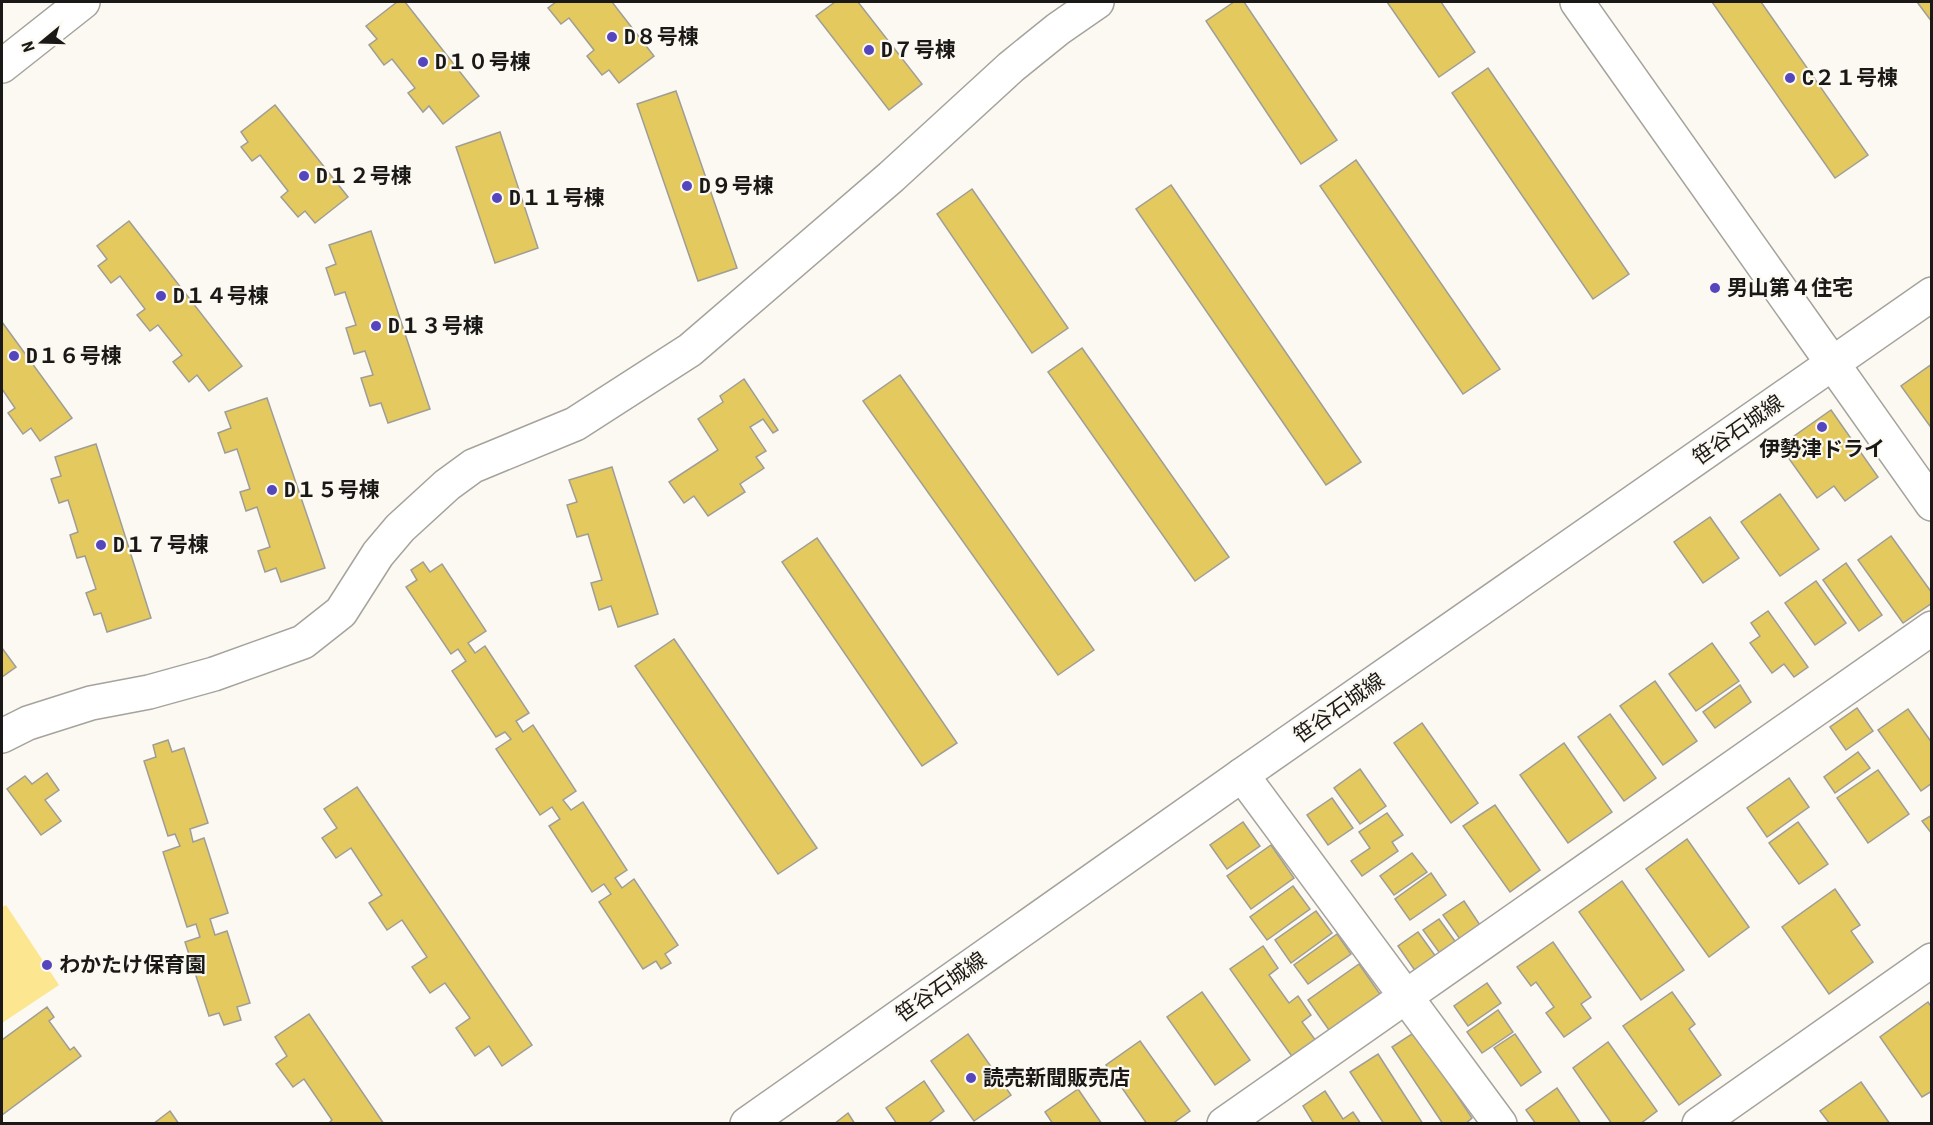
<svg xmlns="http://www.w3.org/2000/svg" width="1933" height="1125" viewBox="0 0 1933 1125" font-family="'Roboto Condensed','Noto Sans JP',sans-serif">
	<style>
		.green { fill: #fde690 }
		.building { fill: #e4c95f; stroke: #9f9e96; stroke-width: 1.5 }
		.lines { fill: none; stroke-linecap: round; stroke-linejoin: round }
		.minor-casing { stroke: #a5a39c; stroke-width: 36 }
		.minor { stroke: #fff; stroke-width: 33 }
		.poi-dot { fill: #5546be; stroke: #fbf9f1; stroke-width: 2 }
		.labels { text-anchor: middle; stroke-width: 4.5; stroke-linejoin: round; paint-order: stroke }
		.poi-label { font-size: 21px; font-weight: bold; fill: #1a1917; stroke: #fbf9f1; text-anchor: start }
		.street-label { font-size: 21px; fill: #1a1917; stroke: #fbf9f1 }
	</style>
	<rect width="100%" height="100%" fill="#fbf9f1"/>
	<!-- green -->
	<polygon class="green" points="6,905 59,985 2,1023 2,907"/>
	<!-- building -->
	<g class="building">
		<polygon points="397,2 405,2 479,96 443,124 429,106 423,112 408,93 415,88 392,59 384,65 369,45 377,39 366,26"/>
		<polygon points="556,2 612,2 654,56 619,83 609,70 602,75 587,56 594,50 569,18 561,24 548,8"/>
		<polygon points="835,2 858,2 922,84 889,110 816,16"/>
		<polygon points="1234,2 1244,2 1337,140 1301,164 1206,21"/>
		<polygon points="1387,2 1441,2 1475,52 1439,77"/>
		<polygon points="1712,2 1761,2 1868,155 1835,178"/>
		<polygon points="1917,2 1932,2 1932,22"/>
		<polygon points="1488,68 1629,274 1593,299 1452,93"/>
		<polygon points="676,91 737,268 698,281 637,104"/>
		<polygon points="275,105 348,197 315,223 305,211 298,217 281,197 288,191 260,155 252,161 241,147 248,142 241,132"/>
		<polygon points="500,132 538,248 495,263 456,147"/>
		<polygon points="1356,160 1500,369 1463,394 1320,186"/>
		<polygon points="1171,185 1361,462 1326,485 1136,209"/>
		<polygon points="972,189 1068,328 1032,353 937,214"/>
		<polygon points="129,221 242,366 209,391 197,375 189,382 173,362 182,355 158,325 150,331 137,315 145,309 120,276 111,283 98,266 107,259 97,246"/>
		<polygon points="371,231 430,409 388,423 381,403 370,406 361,378 373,375 365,351 354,354 346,328 356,325 345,292 335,295 326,268 336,264 329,245"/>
		<polygon points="2,322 72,418 40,441 31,428 23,434 8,413 15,408 2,389"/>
		<polygon points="1082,348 1229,557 1195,581 1048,372"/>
		<polygon points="1932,364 1932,429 1901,386"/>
		<polygon points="900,375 1094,650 1058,675 863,401"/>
		<polygon points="744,379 778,430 773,433 763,419 750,427 766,451 756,457 764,468 740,484 745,492 708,516 694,496 684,503 669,482 718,450 698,419 723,402 720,396"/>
		<polygon points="267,398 325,568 281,582 276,568 265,572 258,551 270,547 257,507 246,511 240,492 250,489 237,449 225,453 218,433 231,428 225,412"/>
		<polygon points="1831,410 1878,477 1845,501 1834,486 1817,498 1780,446"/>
		<polygon points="96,444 151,618 107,632 101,613 94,615 86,593 96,589 85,556 77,558 70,535 78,532 68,500 59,503 51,479 61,476 55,457"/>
		<polygon points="612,467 658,614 618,627 611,606 599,610 591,583 602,580 588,534 577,537 567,505 577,502 569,480"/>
		<polygon points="1780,494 1819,549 1780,576 1741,522"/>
		<polygon points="1710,517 1739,558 1703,583 1674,542"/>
		<polygon points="1891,536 1932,593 1932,603 1903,623 1858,560"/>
		<polygon points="817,538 957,743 922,766 782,562"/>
		<polygon points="423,562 430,572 442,564 486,631 468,643 475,653 485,646 529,713 516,721 523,732 533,725 576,791 563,800 571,810 583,802 627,870 615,878 622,888 634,879 678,945 665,954 671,963 661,969 656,961 643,969 599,902 611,894 604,884 592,892 549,826 560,819 552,807 540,815 496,749 511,739 505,732 496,737 452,671 466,661 458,649 451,654 406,587 417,580 411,570"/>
		<polygon points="1846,563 1882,615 1859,631 1823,580"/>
		<polygon points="1816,581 1846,623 1815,645 1785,603"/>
		<polygon points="1768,611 1808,667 1794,677 1784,664 1772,673 1750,643 1760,636 1751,623"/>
		<polygon points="674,639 817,848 778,874 635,666"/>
		<polygon points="1712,643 1739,681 1696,711 1669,674"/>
		<polygon points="2,648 16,667 2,677"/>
		<polygon points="1655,681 1697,741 1663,765 1620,706"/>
		<polygon points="1740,685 1751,702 1715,728 1703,712"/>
		<polygon points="1857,708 1873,731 1846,750 1830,727"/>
		<polygon points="1908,709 1932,743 1932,783 1921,791 1878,730"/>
		<polygon points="1610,714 1656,778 1624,801 1578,737"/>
		<polygon points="1422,723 1478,803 1451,823 1394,743"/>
		<polygon points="168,740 172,752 184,748 208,823 190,829 193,842 204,838 228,913 210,919 215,935 227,931 250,1003 237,1007 241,1020 224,1025 219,1013 209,1016 185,942 200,937 196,924 187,927 163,852 180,846 175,834 168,836 144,761 156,757 153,745"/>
		<polygon points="1564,743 1612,812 1568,843 1520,775"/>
		<polygon points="1858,752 1870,768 1835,793 1824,777"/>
		<polygon points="1360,769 1386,806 1360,824 1334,788"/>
		<polygon points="1878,770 1909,814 1868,843 1837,798"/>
		<polygon points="47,773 59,790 45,800 61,821 41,835 7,789 25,776 32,784"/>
		<polygon points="1789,778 1809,807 1767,837 1747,808"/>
		<polygon points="357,787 532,1045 502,1066 489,1046 475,1056 456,1028 470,1018 445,983 430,993 412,967 427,957 402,920 387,930 369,903 382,895 351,848 336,858 322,838 337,828 324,809"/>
		<polygon points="1332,798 1353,828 1328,845 1307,815"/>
		<polygon points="1495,805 1540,870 1510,892 1463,826"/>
		<polygon points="1387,813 1403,835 1392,842 1398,851 1362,876 1351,861 1370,848 1359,832"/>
		<polygon points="1932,815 1932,834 1922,821"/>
		<polygon points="1243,822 1260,846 1227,869 1210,845"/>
		<polygon points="1798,822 1828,864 1799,884 1769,843"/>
		<polygon points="1687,839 1749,927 1709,957 1646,869"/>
		<polygon points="1271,845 1294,878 1251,909 1227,876"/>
		<polygon points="1412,853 1427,872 1394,895 1380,876"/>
		<polygon points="1431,873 1446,895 1410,920 1395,899"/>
		<polygon points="1622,881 1684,970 1641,1000 1579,912"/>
		<polygon points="1293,886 1310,909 1267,940 1250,917"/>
		<polygon points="1835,889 1860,925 1851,931 1873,962 1829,994 1782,927"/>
		<polygon points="1464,901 1482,928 1462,942 1443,915"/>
		<polygon points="1316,911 1332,933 1291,963 1275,940"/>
		<polygon points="1439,919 1460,948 1444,959 1423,930"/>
		<polygon points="1418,932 1439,961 1418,975 1398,946"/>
		<polygon points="1337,934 1351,954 1308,984 1294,965"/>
		<polygon points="1553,942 1591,997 1581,1004 1591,1018 1564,1037 1546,1013 1554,1007 1536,982 1531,986 1517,967"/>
		<polygon points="1263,946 1278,968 1269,975 1289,1003 1298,996 1311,1015 1302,1022 1319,1045 1296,1062 1230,969"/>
		<polygon points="1359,964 1380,994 1329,1030 1308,1000"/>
		<polygon points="1487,983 1501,1003 1468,1026 1454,1006"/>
		<polygon points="1202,992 1250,1060 1215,1085 1167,1017"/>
		<polygon points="1672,992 1695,1024 1689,1029 1721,1075 1679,1105 1623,1026"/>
		<polygon points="1928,1002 1932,1008 1932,1091 1922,1097 1880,1037"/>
		<polygon points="47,1007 54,1017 49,1021 70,1050 74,1047 81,1056 2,1115 2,1040"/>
		<polygon points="1498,1010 1513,1032 1482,1053 1467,1032"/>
		<polygon points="309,1014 384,1124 328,1124 332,1120 304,1079 293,1087 276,1064 287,1056 275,1037"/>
		<polygon points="1415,1032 1472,1118 1465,1124 1443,1124 1392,1047"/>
		<polygon points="968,1034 1011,1095 974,1121 931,1061"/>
		<polygon points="1515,1034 1541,1072 1521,1086 1494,1048"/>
		<polygon points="1140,1041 1190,1111 1172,1124 1147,1124 1106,1065"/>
		<polygon points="1608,1042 1657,1111 1640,1124 1612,1124 1573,1068"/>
		<polygon points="1378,1054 1423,1124 1384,1124 1350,1072"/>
		<polygon points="924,1081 944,1111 927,1124 897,1124 886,1108"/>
		<polygon points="1861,1082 1890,1124 1830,1124 1820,1111"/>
		<polygon points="1557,1088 1581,1124 1536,1124 1526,1110"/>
		<polygon points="1078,1089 1102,1124 1053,1124 1045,1112"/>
		<polygon points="1325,1091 1343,1119 1353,1112 1361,1124 1314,1124 1303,1106"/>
		<polygon points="170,1111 179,1124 153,1124"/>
		<polygon points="848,1113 855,1124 834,1124"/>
	</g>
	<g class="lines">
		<!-- minor casing -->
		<g class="minor-casing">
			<g id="minor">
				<polyline points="1577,2 1932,504"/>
				<polyline points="2,66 83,2"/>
				<polyline points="2,736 28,723 91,703 149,692 214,674 303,642 341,612 378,554 400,528 447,485 473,466 575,424 690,350 891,177 1011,67 1058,29 1097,2"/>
				<polyline points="1242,775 1500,1124"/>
				<polyline points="747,1124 1242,775 1932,294"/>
				<polyline points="1224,1124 1932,628"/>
				<polyline points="1699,1124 1932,960"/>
			</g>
		</g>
		<!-- minor -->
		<use href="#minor" class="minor"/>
	</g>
	<!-- markers -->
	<g class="poi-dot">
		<circle cx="612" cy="37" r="6"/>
		<circle cx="869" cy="50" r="6"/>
		<circle cx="423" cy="62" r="6"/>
		<circle cx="1790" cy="78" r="6"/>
		<circle cx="304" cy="176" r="6"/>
		<circle cx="687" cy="186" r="6"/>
		<circle cx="497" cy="198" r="6"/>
		<circle cx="1715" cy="288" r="6"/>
		<circle cx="161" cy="296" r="6"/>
		<circle cx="376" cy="326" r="6"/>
		<circle cx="14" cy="356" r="6"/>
		<circle cx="1822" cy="427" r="6"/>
		<circle cx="272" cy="490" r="6"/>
		<circle cx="101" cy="545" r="6"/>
		<circle cx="47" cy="965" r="6"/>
		<circle cx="971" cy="1078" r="6"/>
	</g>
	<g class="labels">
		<!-- poi labels -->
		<g class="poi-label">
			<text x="624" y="44">D８号棟</text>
			<text x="881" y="57">D７号棟</text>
			<text x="435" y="69">D１０号棟</text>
			<text x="1802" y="85">C２１号棟</text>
			<text x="316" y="183">D１２号棟</text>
			<text x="699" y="193">D９号棟</text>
			<text x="509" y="205">D１１号棟</text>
			<text x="1727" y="295">男山第４住宅</text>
			<text x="173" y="303">D１４号棟</text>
			<text x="388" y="333">D１３号棟</text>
			<text x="26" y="363">D１６号棟</text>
			<text x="1822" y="456" text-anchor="middle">伊勢津ドライ</text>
			<text x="284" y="497">D１５号棟</text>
			<text x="113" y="552">D１７号棟</text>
			<text x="59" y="972">わかたけ保育園</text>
			<text x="983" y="1085">読売新聞販売店</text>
		</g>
		<!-- street labels -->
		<g class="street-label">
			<text transform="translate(1738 430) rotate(-35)" y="7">笹谷石城線</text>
			<text transform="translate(1339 708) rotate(-35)" y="7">笹谷石城線</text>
			<text transform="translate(941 987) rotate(-35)" y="7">笹谷石城線</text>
		</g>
	</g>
	<!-- border -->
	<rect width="1933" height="1125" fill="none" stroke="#1a1917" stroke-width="6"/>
	<!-- north arrow -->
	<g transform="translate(42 42) rotate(251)" stroke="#fbf9f1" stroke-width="4.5" paint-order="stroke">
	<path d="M0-4.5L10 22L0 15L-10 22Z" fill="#1a1917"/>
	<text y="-9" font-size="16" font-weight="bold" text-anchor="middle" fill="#1a1917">N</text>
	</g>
</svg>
